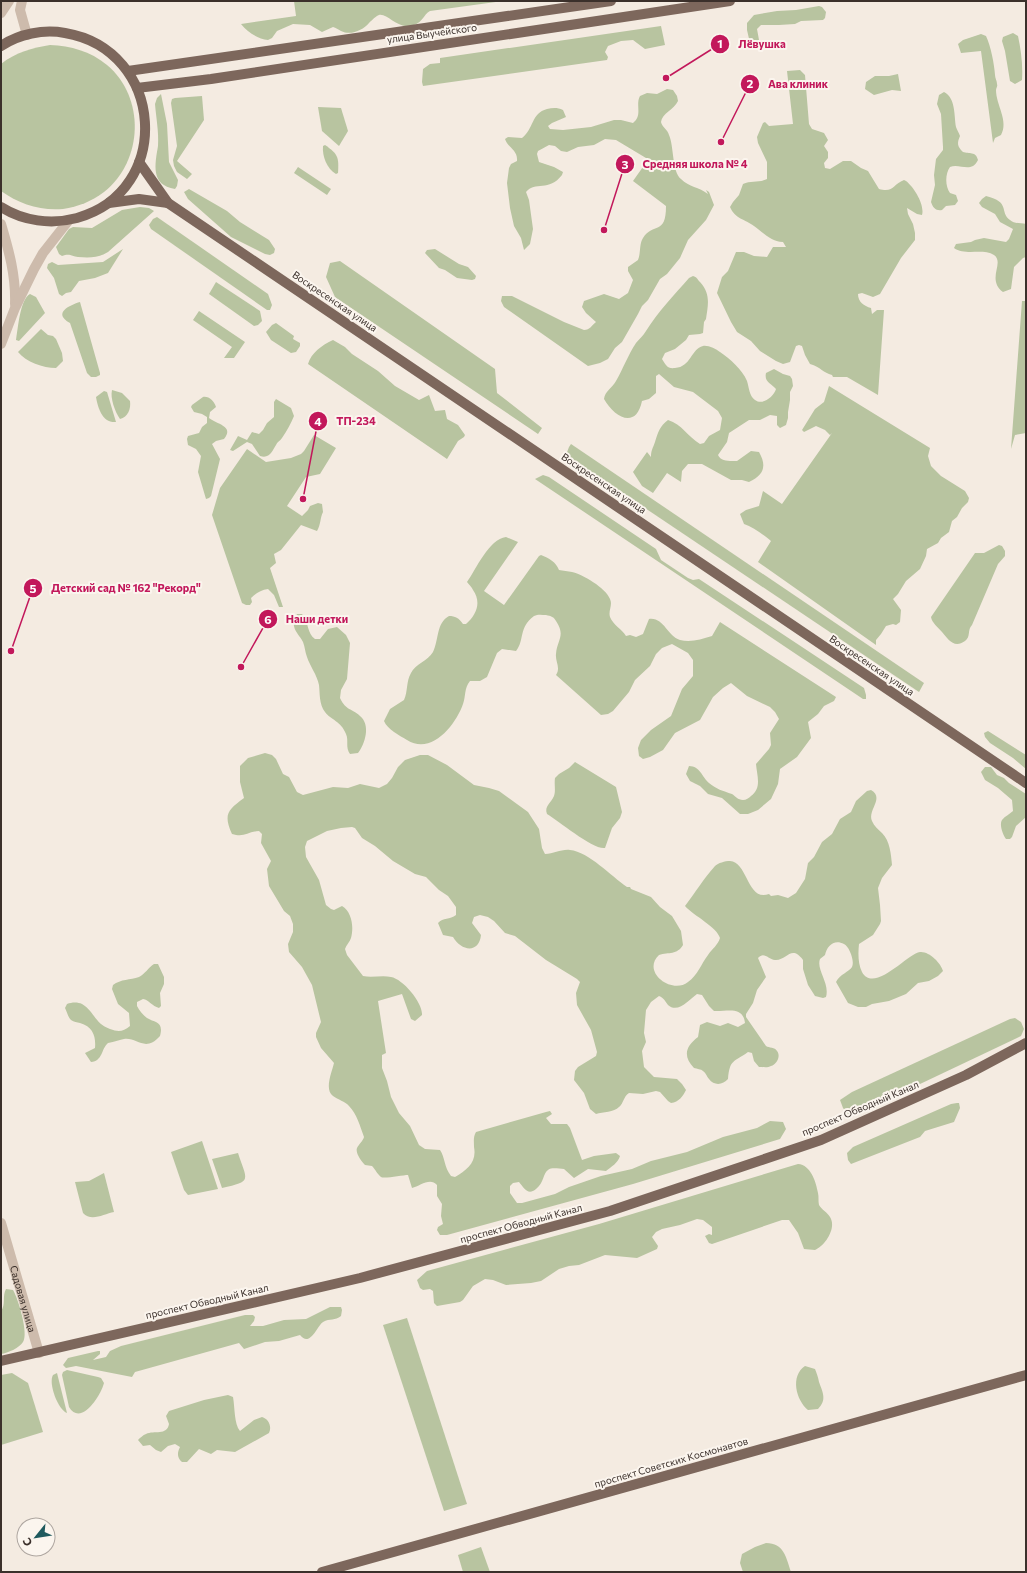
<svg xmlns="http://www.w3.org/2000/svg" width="1027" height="1573" viewBox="0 0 1027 1573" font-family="Commissioner,sans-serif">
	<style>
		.green { fill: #b8c4a0 }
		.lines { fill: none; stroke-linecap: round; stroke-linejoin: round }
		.minor { stroke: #cdbbac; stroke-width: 10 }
		.major { stroke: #7d675c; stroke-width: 10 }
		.labels { text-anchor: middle; stroke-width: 4; stroke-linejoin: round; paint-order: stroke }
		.street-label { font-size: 10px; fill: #3b302b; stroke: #fbf5ee }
		.leader { fill: none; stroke: #c2185b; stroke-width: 1.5 }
		.callout-dot { fill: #c2185b; stroke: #fbf5ee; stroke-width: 1.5 }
		.mark-label { font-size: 12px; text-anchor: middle; font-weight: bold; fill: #fff }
		.callout-label { font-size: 11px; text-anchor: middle; font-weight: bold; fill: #c2185b; stroke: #fbf5ee; stroke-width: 4; stroke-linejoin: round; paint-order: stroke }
	</style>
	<rect width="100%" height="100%" fill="#f4ebe1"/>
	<!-- green -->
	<g class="green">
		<path d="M294 1H503L430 11C423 15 424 21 414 25 398 31 388 13 379 15 376 16 372 20 369 23 363 30 351 36 341 31 338 29 336 28 333 27L322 32 310 25 293 24 277 31 272 38 268 40C258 39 247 32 241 24L296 16Z"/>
		<polygon points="819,6 822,7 826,12 825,18 823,20 801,21 795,24 779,25 761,25 757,29 759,40 758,43 752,45 750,43 747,30 747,23 754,15 777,11 796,10"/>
		<polygon points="661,26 665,45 645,49 633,40 621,41 608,46 605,52 608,57 607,60 423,86 422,82 423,69 430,64 440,63 440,58"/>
		<path d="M1013 33 1018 36C1021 50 1023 65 1022 80L1015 84 1010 81 1005 51 1002 41 1003 37Z"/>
		<path d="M981 34 986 36C991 47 994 63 995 75 995 78 997 81 997 84 998 86 996 88 996 90 996 105 1009 121 1001 135L995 138 993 143 981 51 961 53 958 44 963 40Z"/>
		<path d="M50 45C71 46 90 51 107 65 145 97 144 160 104 192 92 201 78 207 63 209 40 211 19 204 1 191V64C16 52 32 48 50 45Z"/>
		<path d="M800 70 805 75 809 124 812 129 824 133 828 140 824 146 828 152V158L824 163 825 168 830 169 843 161H851L861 168 868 171 879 189C894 193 893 184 904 180L906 181C914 187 925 205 922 215L917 214 907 208 908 214 913 224 915 233V240L901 258 880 294 873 297 862 293 858 294C858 302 864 306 871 308L872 314 877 310H884L878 395 847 377H833L832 375C823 373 821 367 810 364L805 355 802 346 799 345 796 346 790 362 783 364 776 361 760 351 751 341 737 332 731 322 717 293 722 277 728 271 736 252H744L754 256 767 257 773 247H786L783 242C770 241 764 233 754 226 745 219 735 219 730 207L733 202 739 195 743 184C751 180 759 183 767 179V162L758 143 757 137 763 123 765 122 769 126 793 124 787 71Z"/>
		<polygon points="898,74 901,91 892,90 874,95 865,89 866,82 875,76 889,76"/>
		<path d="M667 89 673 90 677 96 678 101C674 110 662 113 661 122 662 127 668 130 669 135 674 146 672 172 681 179 689 187 699 187 708 194L706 190 709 192 714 205 706 220 688 240 680 258 667 274 660 279 648 300 642 306 638 314 622 342 615 348 608 359 600 363 588 366 504 307 501 301 502 296H512L564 322 584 330C590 330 592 325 596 322L586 313 582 307 584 301 604 294 619 299 628 293 633 280 628 271V267L638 260C641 253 639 244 643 238 653 222 666 236 666 206L633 181 645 164 653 169 646 158 616 140 605 139 594 145 578 147 567 152 561 151 555 146 549 145 538 151 537 154 539 162 554 167 563 172 562 175C549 192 535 181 526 192L529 200 533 229 530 244 524 250 521 238 514 226 510 208 507 183 509 168 511 164 517 161C518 150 508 148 505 139L508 137 522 138C534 129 531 113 547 109 552 108 557 107 563 110L566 117 552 123 548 126 550 129 563 130 591 127 614 120H621L633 123C643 115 635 105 640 96L647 93 657 94Z"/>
		<path d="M944 92C956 98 954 116 956 127 957 130 959 133 960 136 957 143 957 146 963 152 969 154 976 151 978 160 971 174 960 163 950 167 945 174 945 186 950 193L956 195 958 201 955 205 946 206 942 210C936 211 933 208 931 202L935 185 934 175 936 159 943 150V147L941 114 937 104 939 95Z"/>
		<path d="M161 94 167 124 169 162 178 180 177 186 175 189C150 185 155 164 158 146 159 132 156 117 155 104L157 98Z"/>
		<polygon points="202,96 204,120 177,161 192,174 187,179 177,172 174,166 173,160 177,146 171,103 172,99 175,98"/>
		<polygon points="318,107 341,108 348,131 339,146 322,131"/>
		<path d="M325 145C338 154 339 157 338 173L336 174C327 169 322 156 323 146Z"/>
		<polygon points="298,167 331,189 327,195 294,173"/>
		<polygon points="189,189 227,211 240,222 269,240 275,249 274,253 270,255 265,254 231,237 188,199 184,192"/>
		<path d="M986 196C1011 202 999 212 1010 220 1014 224 1021 223 1026 224V257L1023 258 1014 267 1011 289 1003 292C986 279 1005 263 994 255 983 248 965 256 954 248L956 244 971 242 975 240 984 238 1006 242 1009 239 1013 229 1000 222 995 214 982 207 979 203 982 199Z"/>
		<path d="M140 207 149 208 154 211 108 252C98 258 89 258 78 257 72 256 69 253 62 256L59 254 56 247 69 229 73 227 92 228 122 210Z"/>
		<polygon points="157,217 268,294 272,305 270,310 267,310 151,229 149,225 153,219"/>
		<polygon points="123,249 108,273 95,278 79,281 71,292 66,293 62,296 59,294 54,278 47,268 48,264 52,262 58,265 103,262"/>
		<polygon points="435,249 459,264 468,267 476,276 475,279 472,280 457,278 445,270 439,268 425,253 427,250"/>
		<polygon points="340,261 495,369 497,393 542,428 538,434 335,297 326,277 330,263"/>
		<path d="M693 276C697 277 697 279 700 282 711 294 708 305 706 319L704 322 703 333 700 334 689 335 686 340 675 349 665 353 662 359C666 365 667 369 675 368 691 367 691 349 703 346 708 345 716 349 720 352 730 359 742 369 747 381 749 387 749 396 755 400 763 406 774 396 776 389 771 383 764 382 766 373L774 369 783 374 790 376 792 379 793 386 790 392V400L788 412V418L786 425 780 428 777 425V416L770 415 760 420H749L729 433 727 442 718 455C721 462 730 461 737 461L751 451 759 452C767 466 764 475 749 482L742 480H731L702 464H688L682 471 681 482 667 473 653 493 642 486 633 472 647 452 651 457C651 450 653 448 655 442 658 432 660 426 668 420 682 424 688 437 700 444L704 443 709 436 720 430 722 418 718 411 693 392 674 387 659 374 656 376V393L649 399 642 401C636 430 614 417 604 399 605 391 612 388 616 381 623 369 628 355 636 343 639 339 643 336 646 331 658 312 674 295 689 278Z"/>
		<polygon points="216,282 260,311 262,321 258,325 254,326 209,294"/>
		<path d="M30 294 36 297 45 313 19 341 16 340C18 329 20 299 30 294Z"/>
		<polygon points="1022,301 1026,301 1026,433 1015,435 1011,449"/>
		<path d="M80 302 100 373V375L96 377H91L87 373 70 323C52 313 70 305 80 302Z"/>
		<polygon points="199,311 245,342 234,358 224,358 232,347 193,320"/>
		<polygon points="276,323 294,336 293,339 300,343 300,346 296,352 291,353 271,340 266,332 272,325"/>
		<path d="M41 329 48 335 53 336 56 339 62 353 63 361 56 368C43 368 26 362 18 352Z"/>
		<path d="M333 340 345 347 352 354 378 371 395 386 419 400 429 395 435 411 445 410 447 419 458 425 465 435 464 437 458 441 447 459 308 364C311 353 322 345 333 340Z"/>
		<path d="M829 386 930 448 928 456 931 466 941 476 965 491 969 498 968 502 962 508 957 517 952 521 949 532 941 538 938 543 927 549 926 556 920 569 906 581 898 594 893 599 901 610 900 622 896 625 893 624 886 626 881 634 876 640V645L758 562 771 541C764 535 753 527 744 524L740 514 746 510 759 506 763 491 782 504 832 433 830 435 825 430 816 426 804 432 802 430 815 409 824 402Z"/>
		<path d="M112 390 122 393 130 401C131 409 128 417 120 419 115 412 110 398 112 390Z"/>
		<path d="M104 391 107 392 116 422C102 423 98 408 96 397Z"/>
		<path d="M203 397C209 396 214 401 216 407L210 412 209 418C216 424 235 426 224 439L216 441 212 444 220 459 211 496 209 498 206 499 198 472 201 456 196 449 188 445 187 439 188 436 199 433 202 427 207 423V417L202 414 194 412 191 407 192 405Z"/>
		<path d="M276 399 291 408 294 416C291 423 287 431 282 438 280 441 277 442 276 445 272 451 270 459 260 456L252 444 247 442 233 451 230 450 238 436 247 440 252 432 259 434 263 430 267 423 274 417V402Z"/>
		<path d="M314 435 336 448 320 474 306 477 287 506 302 516 308 510 310 506 318 503 322 504 323 512C320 518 321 524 317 531L301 525 281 550 274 554 276 563 270 568 283 607H279L274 595 268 589C261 590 256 593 251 598L252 602 250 605H246L242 603 212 515 220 488 247 449 266 462 291 458 301 454 304 451Z"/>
		<polygon points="571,444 924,683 919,692 566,455 569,447"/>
		<polygon points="543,475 549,477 656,549 661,560 688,578 693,580 699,579 864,688 866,695 866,699 863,699 535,479"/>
		<path d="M506 537 518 542 484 591 504 605 539 556 541 555C549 558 556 562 559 570 563 571 568 571 572 572 582 574 606 588 610 599 613 605 608 611 610 617 613 625 622 629 626 636L630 635 636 637 643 634 649 619C664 617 667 636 680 640 691 643 701 639 712 636L720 622 836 697 834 701 824 706 818 714 808 722 811 738 797 757 780 769 778 784 771 799 758 810 748 814H740L722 798 708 794 700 786 690 781 686 774 689 766C700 766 702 777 709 783 716 789 723 791 732 794 735 796 738 800 743 800 746 800 749 798 751 796 762 788 757 776 756 764L769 749 771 745 770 733 779 719 775 712 770 707 747 696 731 683 723 688 713 697 700 720 675 733 663 750 650 757 643 759 639 756 638 748 641 740 651 730 671 716 682 689 693 676V660L688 653 672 644 662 648 656 654 650 666 635 680 629 692 613 711 608 714 601 715 556 675C561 667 555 662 556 654 557 640 566 636 556 621 554 617 551 616 546 615 542 615 538 614 534 616 518 628 525 640 516 651L502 649 497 653 487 677 480 681H470C464 688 466 696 463 704 456 724 432 756 407 740 400 736 387 729 384 721L390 709 404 700C408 692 406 681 411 673 415 664 428 661 433 652 439 640 436 623 449 616 455 616 459 618 463 624H466C476 615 482 603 473 590 472 587 469 585 467 582 476 569 489 539 506 537Z"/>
		<path d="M999 545 1002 546 1005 551V556L998 564 972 625C967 630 971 637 965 641 954 649 948 639 942 632 938 627 932 623 931 617L975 553H984Z"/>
		<path d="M297 614H302C309 622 307 634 315 639H320L328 629 337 627 346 635 350 643 347 679 341 690 340 698C346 711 352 708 360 716 371 725 365 744 358 753L350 754C345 747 349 741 346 734 341 721 331 720 325 712 319 704 320 694 319 685 317 675 310 666 307 657 305 652 305 647 303 642 300 636 295 632 294 626 293 621 295 618 297 614Z"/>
		<polygon points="988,731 1026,755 1026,769 1013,758 990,743 985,737 984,733"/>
		<path d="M265 753 272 755 276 759 283 774 289 777 297 792 303 795 333 787 348 788 360 784 379 788 387 784 392 778 398 767 405 760 420 755H428L447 765 474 785 489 788 499 791 528 812 539 829 542 848 545 854C554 854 561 849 570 850 589 852 611 876 627 887H630L631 889 651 897 660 907 672 916 681 931 683 945C677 955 669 952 659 955 641 972 672 995 688 982 698 975 701 964 708 955 712 949 718 945 720 938 717 927 694 916 685 906 695 893 704 878 715 866 718 863 725 861 730 861 748 862 747 902 769 894L771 896 778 895 788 898 796 893 805 879 808 863 814 857 822 842 832 834 840 819 851 812 856 801 867 791 871 790C885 798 867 810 872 821 874 826 878 829 882 833 890 841 891 854 892 865L882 878 878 888 880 905 881 921 880 924 873 935 859 944C858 953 858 964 862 972 874 994 907 954 920 952 929 951 941 963 943 971L938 976 929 981 918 983 906 994 889 1001 872 1004 866 1007H858L848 1003 836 982C840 974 849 972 852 967 855 961 849 946 844 944 834 939 827 946 825 955L820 959C816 970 830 983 826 997L823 998 815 996 808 985 803 969V960C791 944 787 961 775 960 768 959 764 951 758 958L766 977 757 990 753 1003 746 1014V1017L766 1046C769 1048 775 1047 777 1051 781 1056 777 1064 771 1066 768 1068 763 1067 759 1067L754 1061 752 1053 748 1052C733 1063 730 1059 728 1079 723 1085 714 1086 709 1079 707 1077 706 1073 703 1071 701 1069 697 1069 694 1068 683 1056 685 1047 698 1037L700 1025 707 1022 720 1026 728 1023 738 1027 745 1023C743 1005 726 1012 714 1011L709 1006 702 995 697 994C690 999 678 1014 668 1005 665 1001 664 998 659 996L651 1002 646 1010 644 1033 646 1042 642 1051 644 1067 654 1077 677 1079 682 1084 686 1090C683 1096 679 1102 671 1103L668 1101 660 1092 656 1091 643 1094 629 1093C623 1097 624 1103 619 1107 614 1112 603 1112 596 1114L590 1109 584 1093 574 1080 575 1071 578 1067 596 1056 597 1052 591 1030 577 1005 576 993 580 982 577 979 546 960 515 936 505 933 494 921 488 917 480 915 474 917 472 923 481 935C479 954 461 951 453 937L443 935 438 923C443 917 450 920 456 915V907L448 896 439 890 426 877 415 874 393 861 375 846 362 838 355 828 352 827 341 828 327 831 307 841 305 847 306 857 319 880 326 905 331 909 334 910 342 906C352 912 354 927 351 938 350 942 346 945 345 949L347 955 363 976C372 978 382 975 391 977 403 979 423 1003 422 1015L415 1021 411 1019 402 994 378 1001 386 1053 382 1055V1068L387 1081 391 1097 399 1113 410 1126 419 1145 425 1149 440 1150C445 1157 444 1167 451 1176L455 1177C467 1170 477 1162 474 1147 474 1142 473 1137 476 1132L546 1112 550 1111 552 1114 546 1118 551 1124H567L570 1128 582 1160 594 1156 616 1153 620 1156C618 1163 611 1167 606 1171L588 1169 574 1178 564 1169C559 1169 552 1167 548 1170 543 1173 544 1183 536 1189 528 1196 524 1188 519 1182L513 1183 510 1186V1193L517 1203H522L555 1194 569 1187 601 1176 632 1169 651 1161 687 1152 723 1137 757 1128 770 1121 783 1122 786 1129 780 1139 633 1184 447 1235H440L437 1230 438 1227 443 1224 441 1216 442 1204 437 1196V1185C430 1177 420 1186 412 1188L408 1175C403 1175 384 1179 381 1177 378 1175 375 1169 372 1166L365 1165C362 1162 355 1153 357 1148 359 1144 363 1141 364 1137 360 1126 357 1114 349 1106 345 1101 338 1100 333 1096 324 1089 332 1072 334 1063L321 1048 316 1037V1033L321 1022 312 985 302 967 289 952 288 944 293 932V924L290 916 284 911 269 886 267 869 271 861 261 843 262 834 259 831C247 832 244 838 232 834 223 814 228 810 244 798L240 782V766L248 758Z"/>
		<path d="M575 762 616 787 622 812 620 818 612 828 605 848C593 850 559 821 547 814 544 806 551 803 554 796 556 791 554 784 555 778L559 774 569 768Z"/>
		<path d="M985 767H991L997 775 1004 778 1009 783 1026 794V817L1016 826 1012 837 1010 839H1006C1003 835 999 825 1002 820 1005 816 1010 814 1013 811L1012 800 998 788 985 780 981 772Z"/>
		<path d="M154 964H158L164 977V984L160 993 161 1006 159 1008C152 1006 149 1000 143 999L137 1002V1006C139 1010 143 1015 147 1018 155 1023 164 1021 160 1036 145 1053 137 1037 124 1039 118 1040 115 1042 108 1043 101 1049 103 1061 91 1062L85 1053 95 1048C96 1036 93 1027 80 1023 77 1022 74 1022 71 1020 68 1017 67 1012 65 1008L67 1004C72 1002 78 1002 82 1004 94 1011 95 1024 110 1029 118 1032 123 1032 130 1026L129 1013 118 1004 112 989 113 985C121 979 130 980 139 977 145 974 148 968 154 964Z"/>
		<polygon points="1015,1018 1021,1022 1024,1029 1021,1036 1017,1038 861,1112 853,1115 848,1114 843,1108 840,1100 852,1092 1010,1019"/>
		<polygon points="957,1103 959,1103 960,1108 954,1122 925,1131 920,1137 851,1164 848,1160 847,1153 853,1147 951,1104"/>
		<polygon points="202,1141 218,1189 188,1195 184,1190 171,1152"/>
		<path d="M238 1153C247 1181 253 1181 222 1188L212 1159Z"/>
		<path d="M798 1164C811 1165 816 1182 818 1193 819 1197 818 1201 819 1205 822 1210 827 1212 830 1217 837 1228 825 1246 815 1250L804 1249 798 1233 789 1220H782L712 1244 709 1243 705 1236 709 1234 712 1235V1227L703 1220 697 1219 680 1225 662 1229 656 1232 652 1237 658 1246 657 1249 637 1258 605 1255 579 1265 569 1266 559 1269 541 1281 531 1283 506 1285 493 1280 485 1279 473 1286 463 1300 460 1302 437 1306 434 1303 433 1291 430 1289 423 1290 420 1288 417 1280 427 1271 599 1224Z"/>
		<path d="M104 1173 114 1212C104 1214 91 1222 83 1213L75 1182 89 1181Z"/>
		<path d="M6 1289 13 1290C18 1298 29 1334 23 1342 19 1348 8 1353 1 1354V1311C6 1305 2 1296 6 1289Z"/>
		<path d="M330 1307H341L342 1310 341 1316C335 1321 330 1318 323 1322 317 1326 310 1348 300 1335L279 1341 265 1342 244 1349 239 1343 135 1372 132 1377 76 1366 66 1368 63 1365 68 1358 98 1351H100V1354L93 1360 106 1357 110 1351 121 1346 245 1315H253L255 1317 254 1321 250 1326H263L284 1320 306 1319Z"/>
		<polygon points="407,1318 467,1504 444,1511 383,1325"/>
		<path d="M805 1366 815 1369C817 1374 818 1377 819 1382 823 1393 827 1400 818 1409L808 1410C796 1400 790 1376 805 1366Z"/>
		<path d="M67 1370 98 1377 101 1378 104 1383C101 1395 81 1427 69 1407L62 1375 63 1372Z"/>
		<polygon points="12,1373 28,1383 43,1432 1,1445 1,1375"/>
		<path d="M57 1373 67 1413C58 1410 48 1383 53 1375Z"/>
		<path d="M228 1395 233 1397C235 1408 234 1424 240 1431L254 1420 262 1417C269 1419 272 1427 269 1433L235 1452 217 1450 211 1454 199 1449 187 1462H182C177 1458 177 1453 180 1447L175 1444 168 1446 161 1452 156 1450 150 1445 143 1446 138 1440C140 1438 143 1435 146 1434 154 1430 167 1436 169 1424L166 1416 169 1411 204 1400Z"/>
		<path d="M766 1543C784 1543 786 1557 791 1572H743L740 1563 742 1554 755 1547Z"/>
		<polygon points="481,1547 490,1572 463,1572 458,1555"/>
	</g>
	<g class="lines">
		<!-- minor -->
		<g class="minor">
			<polyline points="22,1 20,10 27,35"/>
			<polyline points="1,13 9,1"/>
			<path d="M1 224C9 251 16 276 15 304"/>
			<polyline points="1,344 15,308 34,269 43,253 69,220"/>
			<path id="s1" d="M1 1223 39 1353"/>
		</g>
		<!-- major -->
		<g class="major">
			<path d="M1 46C19 34 43 29 65 33 165 50 174 191 77 218 51 225 23 221 1 207"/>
			<polyline points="128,71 611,1"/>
			<polyline points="137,88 211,79 730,1"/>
			<polyline points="139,162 168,203 1026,783"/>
			<polyline points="109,203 139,199 168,203"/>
			<polyline points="1,1361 360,1278 610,1211 821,1140 966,1075 1026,1043"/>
			<polyline points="322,1572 1026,1375"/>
		</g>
	</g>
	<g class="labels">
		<!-- street labels -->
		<g class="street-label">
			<text transform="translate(432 33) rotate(-8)" y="4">улица Выучейского</text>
			<text transform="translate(335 301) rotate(34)" y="4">Воскресенская улица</text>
			<text transform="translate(604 483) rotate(34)" y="4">Воскресенская улица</text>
			<text transform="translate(872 665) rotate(34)" y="4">Воскресенская улица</text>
			<text transform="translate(860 1108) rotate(-23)" y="4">проспект Обводный Канал</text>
			<text transform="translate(521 1223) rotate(-15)" y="4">проспект Обводный Канал</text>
			<text dy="4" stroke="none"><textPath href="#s1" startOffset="79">Садовая улица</textPath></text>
			<text transform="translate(207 1301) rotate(-13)" y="4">проспект Обводный Канал</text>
			<text transform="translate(671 1462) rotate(-16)" y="4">проспект Советских Космонавтов</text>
		</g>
	</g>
	<!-- callouts -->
	<path class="leader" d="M666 78L720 44M721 142L750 84M604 230L625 164M303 499L318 421M11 651L33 588M241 667L268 619"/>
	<g class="callout-dot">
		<circle cx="666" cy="78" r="4"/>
		<circle cx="721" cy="142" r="4"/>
		<circle cx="604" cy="230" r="4"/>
		<circle cx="303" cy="499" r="4"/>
		<circle cx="11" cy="651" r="4"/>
		<circle cx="241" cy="667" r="4"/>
		<circle cx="720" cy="44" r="10"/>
		<circle cx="750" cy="84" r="10"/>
		<circle cx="625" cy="164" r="10"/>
		<circle cx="318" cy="421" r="10"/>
		<circle cx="33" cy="588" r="10"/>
		<circle cx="268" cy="619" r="10"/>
	</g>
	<g class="mark-label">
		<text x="720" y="48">1</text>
		<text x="750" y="88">2</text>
		<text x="625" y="169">3</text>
		<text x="318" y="426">4</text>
		<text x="33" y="593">5</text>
		<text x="268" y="624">6</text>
	</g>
	<g class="callout-label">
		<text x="762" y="48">Лёвушка</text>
		<text x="798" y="88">Ава клиник</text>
		<text x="695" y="168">Средняя школа № 4</text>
		<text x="356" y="425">ТП-234</text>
		<text x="126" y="592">Детский сад № 162 "Рекорд"</text>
		<text x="317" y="623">Наши детки</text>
	</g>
	<!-- border -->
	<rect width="1027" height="1573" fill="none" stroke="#3b302b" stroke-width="4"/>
	<!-- north arrow -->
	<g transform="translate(36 1537) rotate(240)"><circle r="19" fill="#fbf5ee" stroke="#aea6a0"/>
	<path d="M0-3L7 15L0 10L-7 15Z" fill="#1f5a5e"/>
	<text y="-6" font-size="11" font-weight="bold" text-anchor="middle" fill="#3b302b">С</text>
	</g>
</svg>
